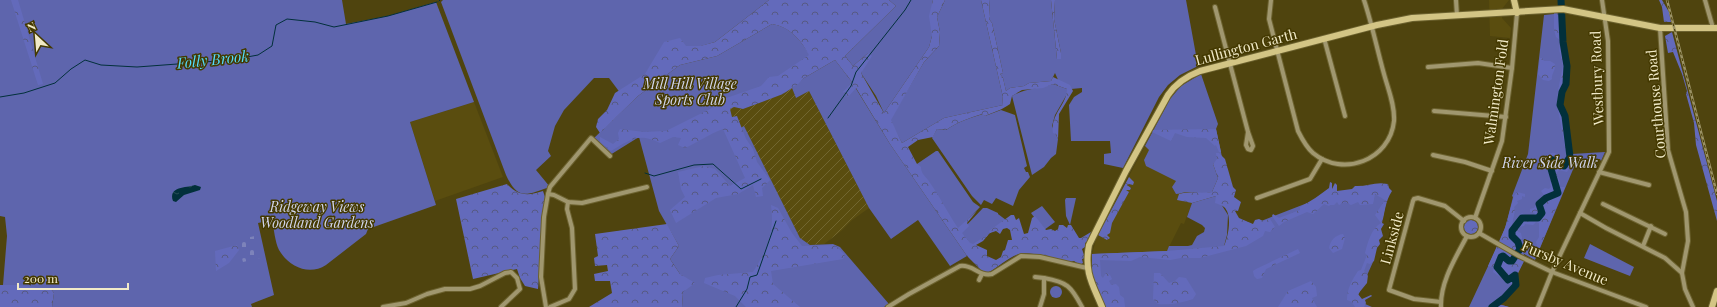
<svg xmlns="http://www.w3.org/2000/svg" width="1717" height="307" viewBox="0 0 1717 307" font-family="'Playfair Display',serif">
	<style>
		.built { fill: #5a4d0f }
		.industrial { fill: url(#industrial-furrows) }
		.green { fill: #5e65ad }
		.forest { fill: url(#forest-crowns) }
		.cemetery { fill: url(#cemetery-stones) }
		.water { fill: url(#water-ripples) }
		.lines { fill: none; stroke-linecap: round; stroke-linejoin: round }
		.stream { stroke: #02303b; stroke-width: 1 }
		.river { stroke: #02303b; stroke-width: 7 }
		.street-casing { stroke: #6c622f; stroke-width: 6 }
		.secondary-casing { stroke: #6c622f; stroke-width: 8 }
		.street { stroke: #a0976f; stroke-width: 4 }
		.secondary { stroke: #d3c585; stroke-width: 6 }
		.rail-casing { stroke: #9b9265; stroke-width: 2.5 }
		.rail { stroke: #443900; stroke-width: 1; stroke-dasharray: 3; stroke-linecap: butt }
		.labels { text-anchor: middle; stroke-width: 3; stroke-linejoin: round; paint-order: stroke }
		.street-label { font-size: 14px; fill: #f1eac8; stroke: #443900 }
		.park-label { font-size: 14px; font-style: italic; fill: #d1d5ec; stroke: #443900 }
		.water-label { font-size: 15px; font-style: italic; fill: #53dafc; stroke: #443900 }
	</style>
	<defs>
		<pattern id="industrial-furrows" width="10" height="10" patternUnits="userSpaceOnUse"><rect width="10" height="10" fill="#5a4d0f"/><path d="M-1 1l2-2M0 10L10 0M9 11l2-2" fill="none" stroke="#726730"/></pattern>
		<pattern id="forest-crowns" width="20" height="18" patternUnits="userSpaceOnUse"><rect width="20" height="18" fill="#636abb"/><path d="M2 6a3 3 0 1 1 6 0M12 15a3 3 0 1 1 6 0" fill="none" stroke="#575a82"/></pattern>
		<pattern id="cemetery-stones" width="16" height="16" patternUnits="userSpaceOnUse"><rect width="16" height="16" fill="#5e65ad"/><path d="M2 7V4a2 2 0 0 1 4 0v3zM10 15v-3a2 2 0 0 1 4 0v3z" fill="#7d83ba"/></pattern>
		<pattern id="water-ripples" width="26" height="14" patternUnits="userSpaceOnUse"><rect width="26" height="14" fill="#02303b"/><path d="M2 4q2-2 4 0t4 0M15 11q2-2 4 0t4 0" fill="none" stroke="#274e56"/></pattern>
	</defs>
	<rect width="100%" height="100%" fill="#4f440e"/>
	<!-- built -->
	<g class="built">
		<polygon points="1489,0 1509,0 1502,9 1502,18 1511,28 1510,38 1490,36"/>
		<polygon points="474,102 503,177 435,201 410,122"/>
		<polygon points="1145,146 1217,164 1192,203 1184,224 1181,223 1167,251 1092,254 1097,236"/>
	</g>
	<!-- industrial -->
	<polygon class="industrial" points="792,88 796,98 809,91 869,208 852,220 841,231 824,244 810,245 800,238 744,127 741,128 737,116 732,117 730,109 734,107 743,109 783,94"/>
	<!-- green -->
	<g class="green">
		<path d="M0 0H342L346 24 388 16 436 2 474 102 410 122 436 205 368 229 366 234 326 265C309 276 289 267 279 250 275 242 274 229 272 220L258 223 274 295 251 304 252 307H52L54 293 51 289 3 285 7 236 5 217 0 216Z"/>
		<path d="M443 0H769L715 42 701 46H686L624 98 609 78H594L564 110 555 126 548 151 551 156 536 170 550 187C526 195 518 201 506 175L441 2Z"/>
		<polygon points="889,0 933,0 932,4 932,36 929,47 884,113 876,96 861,73 868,53 853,66 845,56 896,6"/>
		<polygon points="945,0 981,0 1002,93 1003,105 944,118 902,143 890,120 924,62 939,46 940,32 937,17"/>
		<polygon points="989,0 1051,0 1057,59 1061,53 1054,19 1055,0 1186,0 1198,66 1180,75 1168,85 1159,97 1123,168 1104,164 1104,154 1111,153 1110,141 1071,141 1069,105 1074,97 1082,92 1082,88 1071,89 1059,82 1055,73 1051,81 1029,83 1024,86 1010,88 1006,91 1003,78 1000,74 1003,73 992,23 989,19 990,17"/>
		<polygon points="1564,13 1564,44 1569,65 1568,85 1564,90 1562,105 1566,117 1572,154 1605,152 1601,161 1600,159 1577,160 1535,260 1500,241 1506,225 1513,197 1512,196 1528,154 1544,15"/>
		<path d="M772 24C791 27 800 40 810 55L786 74 723 107 735 131 744 126 800 238 810 245 833 244 840 247 889 304 884 307H682L683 292 680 274 670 259 679 246 659 211 639 137 610 155 593 139 638 96 680 65 717 56Z"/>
		<polygon points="835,60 852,82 844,92 855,87 890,144 967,256 950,266 918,220 891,239 869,208 809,91 796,98 792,88 804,78"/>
		<path d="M1201 74 1218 124 1216 129 1222 157 1213 164 1218 178 1212 192C1203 194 1197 193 1188 192 1184 192 1179 194 1176 194L1172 187 1176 181 1146 166 1144 160 1149 150 1145 146 1170 99 1181 86Z"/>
		<path d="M1053 84 1067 89V94L1055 115 1052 126 1058 139 1056 154 1051 158 1044 167 1032 175 1012 96C1026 88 1038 89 1053 84Z"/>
		<path d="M1001 110 1015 115 1027 166 1024 168 1026 172H1028L1030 177 1019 190 1013 206 996 198 992 204 984 200 981 205 972 196 932 138 937 129 946 130C957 122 970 118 983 114L985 116Z"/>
		<polygon points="936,151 938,151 973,202 980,207 958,230 914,166"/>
		<polygon points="1388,194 1373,262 1356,300 1372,307 1105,307 1092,276 1092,254 1167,251 1169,246 1188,246 1192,245 1197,236 1204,232 1205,228 1202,225 1187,217 1192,203 1216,196 1228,215 1227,235 1224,246 1251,225 1328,195"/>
		<polygon points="1066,198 1076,198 1070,225 1066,216 1065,200"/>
		<polygon points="1042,206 1055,222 1044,230 1031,213"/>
		<polygon points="983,208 987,208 998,213 998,214 1006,220 978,243 970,246 960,232"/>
		<polygon points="1590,244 1634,267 1630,276 1584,258"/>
		<polygon points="1497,247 1517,259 1524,261 1517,275 1517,286 1498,304 1509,307 1469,307"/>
		<circle cx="1056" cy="292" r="6"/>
	</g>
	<!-- forest -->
	<g class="forest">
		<polygon points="11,0 18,0 43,84 38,85"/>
		<path d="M769 0H889L896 6 845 56 853 66 868 53 872 56 861 73 884 113 929 47 932 36 929 16 933 0H945L937 17 940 32 939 46 924 62 891 120 902 143 944 118 1003 105 1002 93 981 0H989L990 17 989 19 992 23 1003 73 1000 74 1003 78 1006 91 1010 88 1024 86 1029 83 1051 81 1053 77 1070 85 1073 91 1059 114 1058 139 1056 134 1053 133C1050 114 1067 105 1067 89L1053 84 1043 88 1022 90 1012 96 1010 104C1002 110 994 112 985 116L982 114C970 118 957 122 946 130L937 129 933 137 918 140 908 147 917 164 921 167C921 173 924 175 928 180 939 195 947 212 958 228L977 211 967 223 969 226 962 233 970 243 973 244 989 234 983 241 976 245 987 250V256L996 260 1001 257 1003 251 1005 250 1008 240H1012L1010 230 1007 228 1003 229 1000 234 996 231 990 233 989 231 1011 215H1014L1016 220 1019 218 1024 234 1028 233 1032 218 1035 216 1046 230 1051 229 1055 231 1058 229 1059 225H1063L1067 228 1068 225H1071L1079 238H1081L1091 232 1087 242 1085 243V247L1082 249 1085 258 1082 259 1083 263 1080 265 1074 261 1068 262C1055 259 1030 251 1019 254 1007 258 998 268 987 273L981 270 967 256 890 144 856 88 848 97 843 92 852 82 835 60 804 78 798 84 783 94 743 109 734 107 730 109 732 117 737 116 746 139 753 149 757 162 770 180 762 188 763 196 756 197 753 185 738 194 716 198 676 223 670 210 685 197 681 189 678 172 704 166 715 169 730 186 745 178 723 129C709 134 698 142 685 148L678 145 681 138 673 137 660 143C638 132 630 140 611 151L600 142V137L613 144 619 139 618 133 620 129 644 132 666 131 714 107 712 103 761 86 769 77 778 76 809 55C801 40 790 27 772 24L717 56 680 65 638 96 600 133 596 127 598 119 607 110 615 93 645 74 664 42 680 38 686 46H700L715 42Z"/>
		<polygon points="1051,0 1055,0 1054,19 1061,53 1061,59 1057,59"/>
		<polygon points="1659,0 1662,0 1669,12 1671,22 1664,22 1662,7"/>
		<path d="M1554 13H1564V44L1569 65 1568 85 1564 90 1562 105 1566 117 1572 154H1574L1575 157 1567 172 1559 170 1556 173 1560 182V187H1565L1536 257 1532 254H1527L1526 248 1528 246 1533 252 1536 250 1534 248 1537 245 1536 242 1539 237V223L1536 222 1533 225 1525 224 1524 226 1519 227 1518 232 1521 233 1523 243 1521 244 1520 252H1523L1525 258 1520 259 1524 261 1517 275V286L1498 304 1509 307H1490L1503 298 1505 294 1510 289 1511 284 1493 272 1494 268 1488 266 1505 228 1514 196 1517 192 1525 194V197L1522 196V199L1517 201 1518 203 1514 207 1515 210 1511 230C1516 224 1515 218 1522 213L1525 215 1533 216 1535 213 1530 212V209L1534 208 1544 195 1541 191 1545 188 1549 189 1551 187 1550 183 1553 179 1548 172 1546 156C1554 149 1558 155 1564 160L1567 158 1557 104 1558 90 1563 66 1559 49 1561 41 1556 37 1554 30Z"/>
		<polygon points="1672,32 1717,201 1717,221 1696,145 1694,123 1686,94 1687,91 1682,74 1673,52 1668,53 1665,36"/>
		<path d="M1540 58H1542L1544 61H1550L1555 64C1556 70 1551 74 1552 79L1549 81 1543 80 1538 74Z"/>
		<polygon points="1216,129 1221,152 1219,152 1216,145 1215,146 1206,138 1187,137 1175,133 1171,141 1152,132 1153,130"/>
		<path d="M1216 153H1219L1225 159 1233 187 1236 190 1234 197 1241 202 1238 211H1235L1239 218 1253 224 1255 220 1259 219 1263 221 1270 219 1275 227 1270 232 1265 231 1263 236 1246 246 1200 258H1181L1170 260 1140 257 1131 261 1100 260 1101 276 1103 278 1106 273 1110 275 1112 279 1109 281 1111 285 1116 284 1119 287 1120 295 1124 298 1125 307H1105L1092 276V254L1167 251 1224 246C1228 237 1233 215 1224 207 1222 205 1218 204 1215 203L1216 196 1192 203 1177 200 1179 194C1190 191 1200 194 1212 192L1218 178 1213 164 1217 159Z"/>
		<polygon points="1129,177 1134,182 1133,185 1129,184 1127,185 1131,188 1130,190 1126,190 1129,192 1112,223 1110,233 1107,235 1110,238 1107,240 1098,235"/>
		<path d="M1330 182 1332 183V189L1335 183 1337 185V191L1352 189 1355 186C1366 187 1376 181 1388 184L1389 188 1392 191C1385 202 1385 212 1382 223L1384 224 1381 229 1383 236 1379 240 1380 244 1377 248 1374 261 1370 264 1367 263 1364 271 1368 275 1367 283 1358 294 1362 299 1371 295 1372 296 1365 300 1366 303 1364 307H1355L1352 302 1347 300C1347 289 1352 280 1358 271L1361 270 1367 255 1365 253C1368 242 1371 229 1381 223L1375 215 1385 200 1375 194 1373 204 1360 205 1358 202 1351 205 1345 202 1339 205 1337 202 1334 205H1330L1329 206 1324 204 1313 214 1307 212 1284 222 1279 226 1272 216 1273 214 1279 218 1300 210V207C1311 201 1320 195 1329 188Z"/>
		<path d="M507 184C518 196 528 196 543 191L545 197 538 289 525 286 520 278 517 269 473 279 456 199Z"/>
		<path d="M771 205 778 208 792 233 802 246 835 245 845 255 843 259 771 271 773 284 800 307H746L735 296 704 283 705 278 718 275 753 272C767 250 775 231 771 205Z"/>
		<circle cx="1471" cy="227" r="7"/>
		<polygon points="667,224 679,246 670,259 680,274 695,283 683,292 682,307 585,307 589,307 612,293 610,281 595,281 594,274 608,271 607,265 595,266 594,258 598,256 595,234"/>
		<path d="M1343 234 1345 238 1342 249 1333 253 1329 248C1330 241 1335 235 1343 234Z"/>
		<polygon points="237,245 239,250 229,263 216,271 215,251"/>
		<polygon points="1298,249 1300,253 1266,269 1262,278 1257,279 1254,276 1253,271 1256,269"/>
		<path d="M1154 273H1160L1169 283 1175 281 1179 277 1186 278 1196 294 1193 299C1181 303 1171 305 1158 304L1153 299Z"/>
		<polygon points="1311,281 1316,287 1317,296 1312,298 1317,307 1278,307 1288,291"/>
		<polygon points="0,285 17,285 51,289 54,293 52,307 0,307"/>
	</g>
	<!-- cemetery -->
	<polygon class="cemetery" points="255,236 260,258 243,262 236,240"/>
	<!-- water -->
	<path class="water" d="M195 185 201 187 200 190 184 195 176 202 173 201C168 186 186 188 195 185Z"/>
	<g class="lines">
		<!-- stream -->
		<g class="stream">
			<polyline points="439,1 440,0"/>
			<polyline points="0,97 24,93 55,83 71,69 85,60 101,65 137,67 231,60 258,55 272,46 276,25 287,19 315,22 334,27 388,16 437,2"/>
			<polyline points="828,118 851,86 856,72 905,10 911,0"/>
			<polyline points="645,173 654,176 694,165 713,164 741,189 761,179"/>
			<polyline points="736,307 747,289 750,277 757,275 776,221"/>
		</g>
		<!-- river -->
		<polyline class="river" points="1492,307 1504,298 1516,285 1515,275 1508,280 1497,267 1501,257 1503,256 1509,261 1512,261 1520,249 1518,242 1512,236 1512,231 1522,218 1538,218 1542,213 1539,204 1546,198 1558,193 1549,162 1550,159 1564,166 1570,157 1565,116 1560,105 1562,92 1566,84 1567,66 1563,42 1561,0"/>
		<!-- street casing -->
		<g class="street-casing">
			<g id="street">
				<path d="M1271 0 1269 19 1298 131C1302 139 1306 147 1313 153 1343 178 1390 160 1394 121 1395 105 1388 89 1384 74 1377 49 1372 24 1364 0"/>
				<polyline points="1456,0 1457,16"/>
				<polyline points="1705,0 1713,28"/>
				<polyline points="1215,7 1248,132 1253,146 1251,150 1248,149 1246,145 1248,132"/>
				<polyline points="1660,28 1668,150 1686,212 1688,241 1682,273 1685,289 1693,307"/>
				<polyline points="1324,38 1345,116"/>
				<polyline points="1428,67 1478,63 1512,68"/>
				<polyline points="1434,111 1506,117"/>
				<polyline points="1433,155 1465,162 1492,171"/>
				<polyline points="1599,172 1649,185"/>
				<polyline points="548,194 554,195 568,202 582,203 647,187"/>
				<polyline points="1257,198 1310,179 1322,159"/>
				<polyline points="1603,204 1665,234"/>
				<polyline points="1580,213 1606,228 1665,258 1682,273"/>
				<circle cx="1471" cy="227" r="10"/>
				<polyline points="1475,218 1502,141 1512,68 1517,13"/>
				<polyline points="1479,233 1519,256 1552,272 1646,307"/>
				<polyline points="1643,246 1651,226"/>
				<polyline points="1035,277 1044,278"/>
				<polyline points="979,280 982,274"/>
				<polyline points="1441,302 1414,299 1389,290 1413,201 1414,199 1418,198 1445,206 1464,221"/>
				<polyline points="383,307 406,303 427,294 445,289 470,289 480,286 505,273 511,272 517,278 520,289 501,307"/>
				<polyline points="546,307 541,277 544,217 548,194 550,187 591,138 610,156"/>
				<polyline points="550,307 569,299 575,289 572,228 567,209 568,202"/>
				<path d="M888 307 909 294 960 266C973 264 979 277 992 274L1021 256 1040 257 1087 268"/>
				<path d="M1040 307 1044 294V278C1067 282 1071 286 1082 307"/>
				<path d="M1441 307C1440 282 1456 257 1467 236"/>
				<polyline points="1538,307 1552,272 1609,152 1608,41 1602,0"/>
			</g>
		</g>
		<!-- secondary casing -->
		<g class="secondary-casing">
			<g id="secondary">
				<polyline points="1514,0 1517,13"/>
				<path d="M1102 307C1092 283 1084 272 1089 245L1126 171 1168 95C1176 83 1187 76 1200 71L1377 25 1412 18 1563 9 1660 28H1717"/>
				<polyline points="1712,307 1717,291"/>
			</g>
		</g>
		<!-- street -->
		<use href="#street" class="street"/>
		<!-- secondary -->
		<use href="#secondary" class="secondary"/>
		<!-- rail casing -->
		<g class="rail-casing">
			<polyline id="rail" points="1667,0 1717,194"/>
		</g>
		<!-- rail -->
		<use href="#rail" class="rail"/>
	</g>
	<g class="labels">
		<!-- street labels -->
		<g class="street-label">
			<text transform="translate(1246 47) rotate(-15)" y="5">Lullington Garth</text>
			<text transform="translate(1597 78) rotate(-92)" y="5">Westbury Road</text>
			<text transform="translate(1496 92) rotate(-82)" y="5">Walmington Fold</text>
			<text transform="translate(1656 104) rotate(-95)" y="5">Courthouse Road</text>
			<text transform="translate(1392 238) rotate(-75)" y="5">Linkside</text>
			<text transform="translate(1565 263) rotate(23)" y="5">Fursby Avenue</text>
		</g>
		<!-- park labels -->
		<g class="park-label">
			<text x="690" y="89">Mill Hill Village<tspan x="690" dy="16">Sports Club</tspan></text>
			<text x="1550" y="168">River Side Walk</text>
			<text x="317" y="212">Ridgeway Views<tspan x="317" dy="16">Woodland Gardens</tspan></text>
		</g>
		<!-- water labels -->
		<g class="water-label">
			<text transform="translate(213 60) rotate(-6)" y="5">Folly Brook</text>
		</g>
	</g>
	<!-- north arrow -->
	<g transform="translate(36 36) rotate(334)" stroke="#443900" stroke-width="3" paint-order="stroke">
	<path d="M0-3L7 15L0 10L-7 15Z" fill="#f1eac8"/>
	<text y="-6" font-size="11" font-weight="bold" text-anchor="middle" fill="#f1eac8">N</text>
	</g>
	<!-- scale -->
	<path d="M18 283v6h110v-6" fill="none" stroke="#f1eac8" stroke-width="2"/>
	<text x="24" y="283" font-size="12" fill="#f1eac8" stroke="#443900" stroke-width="3" paint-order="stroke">200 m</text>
</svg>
